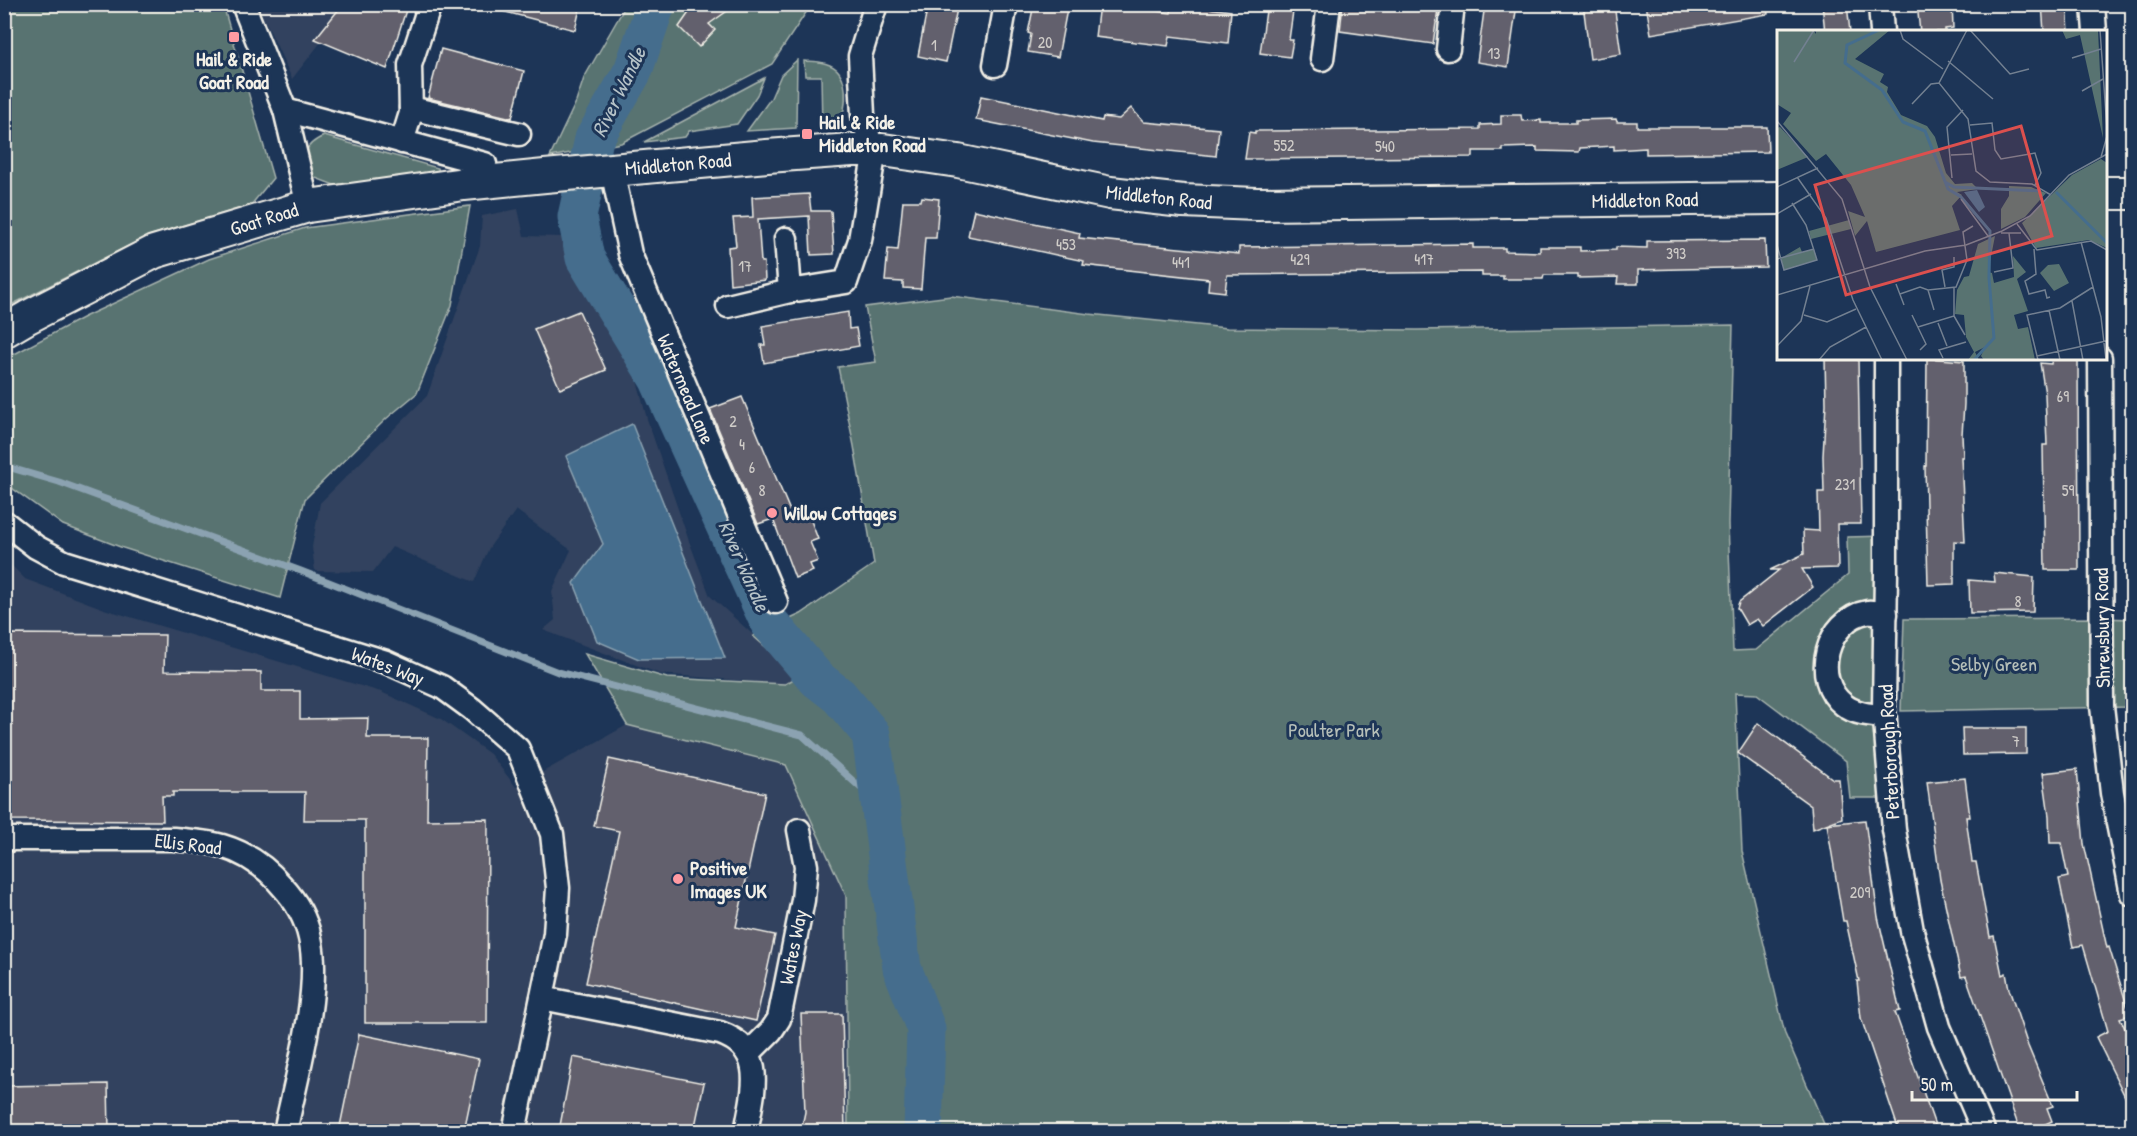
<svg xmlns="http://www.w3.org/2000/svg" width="2137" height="1136" viewBox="0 0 2137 1136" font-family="'Patrick Hand',sans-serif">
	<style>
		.built { fill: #32425e }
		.green { fill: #587371; stroke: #a6b2ac; stroke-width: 1.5 }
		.water { fill: #456d8d; stroke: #8ba2b1; stroke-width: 1.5 }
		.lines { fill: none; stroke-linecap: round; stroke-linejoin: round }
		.stream { stroke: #8ba2b1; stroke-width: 7 }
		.river { stroke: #456d8d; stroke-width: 39 }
		.building { fill: #62606d; stroke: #f4f1e8; stroke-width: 1.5 }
		.street-casing { stroke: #f4f1e8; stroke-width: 27 }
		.secondary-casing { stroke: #f4f1e8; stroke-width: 36 }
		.street { stroke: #1d3557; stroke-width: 22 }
		.secondary { stroke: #1d3557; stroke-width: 32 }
		.poi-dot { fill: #ff9aa2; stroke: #1d3557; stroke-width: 2 }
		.labels { text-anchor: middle; stroke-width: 6; stroke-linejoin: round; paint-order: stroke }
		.number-label { font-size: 16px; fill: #d0cdc9 }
		.poi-label { font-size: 20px; font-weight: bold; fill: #f4f1e8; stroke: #1d3557; text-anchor: start }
		.street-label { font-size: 20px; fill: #f4f1e8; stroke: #1d3557 }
		.park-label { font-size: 20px; fill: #b6bfb8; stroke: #1d3557 }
		.water-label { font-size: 21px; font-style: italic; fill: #b7c3c8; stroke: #1d3557 }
		.inset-river { fill: none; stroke: #456d8d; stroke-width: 3 }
		.inset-road { fill: none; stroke: #738091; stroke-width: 1.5 }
		.view { fill: #dc504e; fill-opacity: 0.15; stroke: #dc504e; stroke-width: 3 }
		.inset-edge { fill: none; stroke: #f4f1e8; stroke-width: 3 }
	</style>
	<rect width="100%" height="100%" fill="#1d3557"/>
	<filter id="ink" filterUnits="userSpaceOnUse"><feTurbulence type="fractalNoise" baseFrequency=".0167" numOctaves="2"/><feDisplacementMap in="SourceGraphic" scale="12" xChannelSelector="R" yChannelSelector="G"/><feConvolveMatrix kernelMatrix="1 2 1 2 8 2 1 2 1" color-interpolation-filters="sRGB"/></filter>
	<g filter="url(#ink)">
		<!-- built -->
		<g class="built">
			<polygon points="258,5 350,5 292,79"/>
			<polygon points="518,209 524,236 563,237 636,377 647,419 689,541 710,596 799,676 785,684 660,674 543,630 555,620 552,591 571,550 516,510 489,548 474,582 392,547 373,572 315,571 312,547 320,503 427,396 480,246 482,216"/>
			<polygon points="4,558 25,579 107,610 381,692 441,719 490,754 516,787 627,725 786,765 846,896 848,1131 5,1131"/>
		</g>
		<!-- green -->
		<g class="green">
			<polygon points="5,4 223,5 273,178 251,205 148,236 5,308"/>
			<polygon points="626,5 811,5 772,64 621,143 550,157 576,102 584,78"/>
			<polygon points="797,60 796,128 747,131 771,98 781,75"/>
			<path d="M804 61C815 62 831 61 839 72 848 84 848 115 835 124 831 127 826 127 822 128L821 76H805Z"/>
			<polygon points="764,78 757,95 737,124 689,131 685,137 644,142"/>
			<path d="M324 136 438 168 439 173 334 185 313 177C303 156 301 146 324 136Z"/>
			<polygon points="470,206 452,305 417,393 386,419 305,499 280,598 123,548 63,525 5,483 5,359 84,317 209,259 305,228"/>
			<polygon points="951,296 1089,314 1227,328 1417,330 1733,325 1728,524 1733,651 1756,650 1848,575 1847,537 1886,536 1891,798 1850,798 1846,761 1757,694 1735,693 1742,851 1785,1034 1827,1131 848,1131 846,896 786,765 627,725 585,654 667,678 785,684 799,676 753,636 801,614 874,564 854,446 838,367 876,362 865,307"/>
			<polygon points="2101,618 2132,619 2132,707 1901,711 1904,619"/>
		</g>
		<!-- water -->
		<polygon class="water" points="632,424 725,658 639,659 597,641 574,583 603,544 566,456"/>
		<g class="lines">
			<!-- stream -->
			<polyline class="stream" points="4,466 59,482 301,571 558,672 802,735 882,807"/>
			<!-- river -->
			<polyline class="river" points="656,4 633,71 594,139 577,217 585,258 658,378 769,622 817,679 839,696 871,734 902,968 926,1029 923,1132"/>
		</g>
		<!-- building -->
		<g class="building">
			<polygon points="343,4 408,4 387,69 315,39"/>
			<polygon points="498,4 581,4 575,30 498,10"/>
			<polygon points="695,4 737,4 709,24 715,30 699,47 679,27"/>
			<polygon points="928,4 958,4 946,62 918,56"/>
			<polygon points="1034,4 1068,4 1058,57 1028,52 1031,34 1028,33"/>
			<polygon points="1099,4 1171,13 1173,4 1231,11 1228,43 1170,36 1168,46 1095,37"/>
			<polygon points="1267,4 1294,4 1289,40 1293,40 1290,57 1260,53"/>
			<polygon points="1343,4 1382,4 1417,9 1418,6 1438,9 1433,44 1340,31"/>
			<polygon points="1485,4 1517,4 1508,67 1477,62"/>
			<polygon points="1583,4 1614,4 1621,54 1590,59"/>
			<polygon points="1646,4 1767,4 1768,14 1651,34"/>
			<polygon points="1822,4 1847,4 1850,32 1825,32"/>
			<polygon points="1917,4 1952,4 1953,28 1945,29 1945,32 1920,32"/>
			<polygon points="2042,4 2067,4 2069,32 2044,32"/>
			<polygon points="441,49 524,71 512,118 428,98"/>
			<polygon points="981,96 1102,121 1103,117 1119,119 1131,108 1144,122 1219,129 1216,156 1093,143 976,120"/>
			<polygon points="1501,115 1521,115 1522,121 1541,120 1541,123 1576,123 1576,120 1616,119 1617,122 1637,122 1637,127 1767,127 1768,152 1646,154 1646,148 1614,150 1614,146 1580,148 1579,152 1537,151 1537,147 1503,148 1503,151 1473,151 1473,157 1245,159 1249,132 1255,133 1255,131 1480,129 1480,125 1501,124"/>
			<polygon points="809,194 811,211 831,211 834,254 811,255 809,216 758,219 761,262 764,262 765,280 730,284 728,247 736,246 733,218 753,217 752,197"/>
			<polygon points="922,197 939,199 936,238 925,238 921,289 903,288 903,282 885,281 888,249 898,250 903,201 921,201"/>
			<polygon points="974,210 1080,233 1079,238 1239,254 1239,247 1473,244 1473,248 1505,248 1505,251 1540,252 1540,247 1580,247 1580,251 1616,250 1616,247 1647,248 1647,241 1765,240 1766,267 1638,270 1638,284 1617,284 1618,277 1578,278 1578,275 1544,275 1543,279 1503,279 1503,276 1482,276 1482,272 1227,275 1225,292 1208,290 1209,279 1083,265 1084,261 968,236"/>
			<polygon points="579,311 606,370 560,389 534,329"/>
			<polygon points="848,312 849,329 856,328 859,346 764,363 761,345 765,345 762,326"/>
			<polygon points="1825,358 1858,358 1861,524 1837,524 1838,568 1802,569 1813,587 1763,626 1757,619 1747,625 1737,608 1739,602 1779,570 1770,570 1804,554 1803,530 1819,531 1818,492 1824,492 1823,456 1826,404"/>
			<polygon points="1927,358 1964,361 1964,404 1962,435 1963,457 1961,457 1965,542 1954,541 1954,584 1928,585 1925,466 1926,466"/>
			<polygon points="2052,358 2078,358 2079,570 2045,570 2043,445 2047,445 2045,394 2040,363 2051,364"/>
			<polygon points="742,397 793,518 808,513 818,539 810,542 818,561 810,564 813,571 795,578 773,519 758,524 710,409"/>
			<polygon points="1994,573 2034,577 2033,612 1970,613 1969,580 1995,582"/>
			<polygon points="4,634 165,635 164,671 261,672 261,691 300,691 300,719 368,718 367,738 428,738 427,820 488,819 487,1023 365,1023 365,820 304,820 305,792 173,792 173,796 162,796 163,821 9,820 10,754 7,754 7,736 4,736"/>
			<polygon points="1758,723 1833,779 1839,779 1842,818 1813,829 1811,806 1738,753"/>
			<polygon points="1962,728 2026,728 2026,754 1963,755"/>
			<polygon points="609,759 765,793 736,927 775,935 756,1021 586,983 619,831 594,826"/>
			<polygon points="2077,769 2084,844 2107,948 2109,947 2130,1015 2120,1018 2133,1045 2133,1113 2096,1037 2108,1031 2083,945 2073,947 2059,879 2068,877 2061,843 2050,843 2049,816 2043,773"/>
			<polygon points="1965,778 1970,817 1966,817 1972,862 1976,862 1990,937 1994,936 2002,975 2006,973 2009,989 2028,1046 2053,1106 2047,1108 2052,1121 2043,1125 2046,1131 2020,1131 1966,976 1961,977 1940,880 1927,782"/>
			<polygon points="1865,820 1878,917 1900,1011 1895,1012 1937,1131 1899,1131 1861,1018 1857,981 1859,981 1846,921 1843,921 1827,824"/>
			<polygon points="801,1014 842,1014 845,1131 801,1131 805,1112"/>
			<polygon points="359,1034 479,1059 464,1131 339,1131"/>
			<polygon points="573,1057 704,1083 694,1131 559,1131"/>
			<polygon points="108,1084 109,1131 4,1131 4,1086"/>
		</g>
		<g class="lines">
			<!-- street casing -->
			<g class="street-casing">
				<g id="street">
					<polyline points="243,4 285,110 308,206"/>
					<polyline points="1880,4 1882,32"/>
					<polyline points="2093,4 2095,32"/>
					<polyline points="1448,49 1453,4"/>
					<polyline points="1322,59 1329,4"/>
					<polyline points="995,65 1006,4"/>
					<polyline points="411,108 519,134"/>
					<polyline points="285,110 485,164"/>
					<polyline points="402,142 411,113 410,65 430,4"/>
					<polyline points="612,170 630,254 776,602"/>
					<polyline points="786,239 790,291"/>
					<polyline points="728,306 790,291 846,282 860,240 873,162 872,151 863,115 860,56 876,4"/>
					<polyline points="1886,358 1886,573 1884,708 1894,830 1912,931 1939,1027 1984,1132"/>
					<polyline points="2100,358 2102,706 2112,793 2132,894"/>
					<polyline points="4,522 36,547 64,562 386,662 442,687 472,709 518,749 552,834 558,888 555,934 514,1132"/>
					<path d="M1884 716C1871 715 1855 714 1844 705 1810 679 1827 619 1867 612 1872 611 1880 613 1886 614"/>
					<path d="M4 839H173C189 841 206 841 222 846 246 853 267 868 282 886 295 900 306 919 310 938 322 989 296 1079 285 1132"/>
					<path d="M542 998 720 1033C768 1050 753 1092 746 1132"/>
					<polyline points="749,1053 771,1031 779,1019 803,900 806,866 799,830"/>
				</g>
			</g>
			<!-- secondary casing -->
			<g class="secondary-casing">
				<g id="secondary">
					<polyline points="2106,193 2132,193"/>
					<polyline points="4,331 28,317 154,252 308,206 464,184 545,176 767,156 852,150 883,150 958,161 1110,193 1183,201 1257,204 1778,198"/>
				</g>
			</g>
			<!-- street -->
			<use href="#street" class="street"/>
			<!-- secondary -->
			<use href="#secondary" class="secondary"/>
		</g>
	</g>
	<!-- markers -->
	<g class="poi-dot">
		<rect x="228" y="31" width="12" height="12" rx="3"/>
		<rect x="801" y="128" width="12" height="12" rx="3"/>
		<circle cx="772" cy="513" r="6"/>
		<circle cx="678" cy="879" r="6"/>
	</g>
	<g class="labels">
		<!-- number labels -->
		<g class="number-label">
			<text x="1045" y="48">20</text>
			<text x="934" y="51">1</text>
			<text x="1494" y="59">13</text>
			<text x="1284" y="151">552</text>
			<text x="1385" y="152">540</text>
			<text x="1066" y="250">453</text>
			<text x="1676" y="259">393</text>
			<text x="1300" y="265">429</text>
			<text x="1424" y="265">417</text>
			<text x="1181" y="268">441</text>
			<text x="745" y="272">17</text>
			<text x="2063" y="402">69</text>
			<text x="733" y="427">2</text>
			<text x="742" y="450">4</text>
			<text x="752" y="473">6</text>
			<text x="1845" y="490">231</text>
			<text x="762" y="496">8</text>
			<text x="2068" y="496">59</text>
			<text x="2018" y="607">8</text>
			<text x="2016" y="747">7</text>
			<text x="1860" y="898">209</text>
		</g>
		<!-- poi labels -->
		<g class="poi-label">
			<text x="234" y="66" text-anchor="middle">Hail &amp; Ride<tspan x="234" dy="23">Goat Road</tspan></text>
			<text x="819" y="129">Hail &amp; Ride<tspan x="819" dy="23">Middleton Road</tspan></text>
			<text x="784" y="520">Willow Cottages</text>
			<text x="690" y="875">Positive<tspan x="690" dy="23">Images UK</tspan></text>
		</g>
		<!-- street labels -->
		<g class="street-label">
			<text transform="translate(678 164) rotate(-5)" y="7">Middleton Road</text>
			<text transform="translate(1159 197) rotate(6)" y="7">Middleton Road</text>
			<text transform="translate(1645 200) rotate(-1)" y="7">Middleton Road</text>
			<text transform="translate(264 219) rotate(-17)" y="7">Goat Road</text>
			<text transform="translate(686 389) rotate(67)" y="7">Watermead Lane</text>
			<text transform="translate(2102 628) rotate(-91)" y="7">Shrewsbury Road</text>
			<text transform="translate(388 666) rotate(21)" y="7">Wates Way</text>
			<text transform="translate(1889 752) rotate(-93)" y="7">Peterborough Road</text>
			<text transform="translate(188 844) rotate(7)" y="7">Ellis Road</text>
			<text transform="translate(793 947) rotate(-79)" y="7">Wates Way</text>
		</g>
		<!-- park labels -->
		<g class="park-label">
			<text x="1994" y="671">Selby Green</text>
			<text x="1334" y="737">Poulter Park</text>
		</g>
		<!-- water labels -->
		<g class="water-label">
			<text transform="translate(619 92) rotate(-64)" y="7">River Wandle</text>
			<text transform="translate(744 566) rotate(66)" y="7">River Wandle</text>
		</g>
	</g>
	<!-- overview -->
	<g transform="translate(1777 30)">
		<rect width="330" height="330" fill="#1d3557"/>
		<path d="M0 0H36L39 4V0H113L78 29 107 44 103 52 111 57 110 62 124 85 150 96 158 107 169 143 178 154 195 153 201 159 180 162 185 165 175 176 183 200 99 222 90 191 78 206 71 181 88 187 74 155 49 124 39 131 6 94 14 83 0 74ZM285 0H321L326 108 303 5 289 9ZM3 97 31 127 0 140V98ZM324 129 330 133V218L312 210 259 218 245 193 295 145ZM232 156 254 157 269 163 248 187 224 199V179L232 166ZM72 190 74 199 34 209 32 201ZM218 206 211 242 215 243 217 253 237 247 236 226 249 242 240 249 251 281 237 285 241 299 251 297 258 330H207L204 326 208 317 198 322 202 330H191L197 322 189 307 187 285 178 284 180 260 187 247 192 246 201 214ZM23 217 25 222 37 219 40 230 7 240 4 228ZM282 234 292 253 277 261 263 243 271 235Z" fill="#587371"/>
		<path d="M200 160 208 177 202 182 187 162Z" fill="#456d8d"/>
		<path class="inset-river" d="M102 0 70 15 68 33 105 60 126 92 148 101 171 159 184 167 213 201 212 248 217 308 197 330M168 152 177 157 264 161M279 162 330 213"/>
		<path class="inset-road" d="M123 0 126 9 166 39M190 0 162 53 191 89 199 141 213 152 255 154 274 165M193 0 233 44 252 39M323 0 330 99M295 28 324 19M171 31 216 69M17 32 37 0M305 61 326 49M135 74 154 54 162 53M0 91 65 169 93 257 130 330M193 95 215 93 218 120 224 129 258 123 264 143 258 155M174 125 195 124M324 127 330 106M20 147 49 188 76 270 105 330M175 148 170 97 186 80M0 157 41 138M184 169 211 206M0 184 34 164M240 194 260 220 314 211 330 220M224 203H244M304 212 324 287 329 330M0 215 7 240 40 230 29 195 15 173M257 219 259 244 248 251 252 264 268 260 270 268 273 267M0 229 37 219M217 242 236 238 232 203M119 254 127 275M168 257 165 240 177 237V227M151 260 157 280M123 264 143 257 151 260 179 257 190 230 186 202 196 196M0 265 148 221 189 215 225 201 253 186 292 145 330 124M295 271 306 330M272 280 283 330M27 285 50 292 79 279M135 285 149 314 143 320M177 286 188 305M161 293 170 316M141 297 177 286V258M0 316 24 291 33 256M260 326 329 311M166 328 162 320 189 312M42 330 53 317 89 297M261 330 250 285 283 278 316 257"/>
		<path class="view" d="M244 96 275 206 69 265 38 155Z"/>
		<rect width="330" height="330" class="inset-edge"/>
	</g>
	<!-- margin -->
	<rect width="2137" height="1136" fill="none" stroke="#1d3557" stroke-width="24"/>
	<rect x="12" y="12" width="2113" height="1112" fill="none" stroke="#f4f1e8" stroke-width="2" filter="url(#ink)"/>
	<!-- scale -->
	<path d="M1912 1091v9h165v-9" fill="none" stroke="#f4f1e8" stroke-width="3"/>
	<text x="1921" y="1091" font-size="18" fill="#f4f1e8" stroke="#1d3557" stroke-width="4.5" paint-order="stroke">50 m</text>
</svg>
